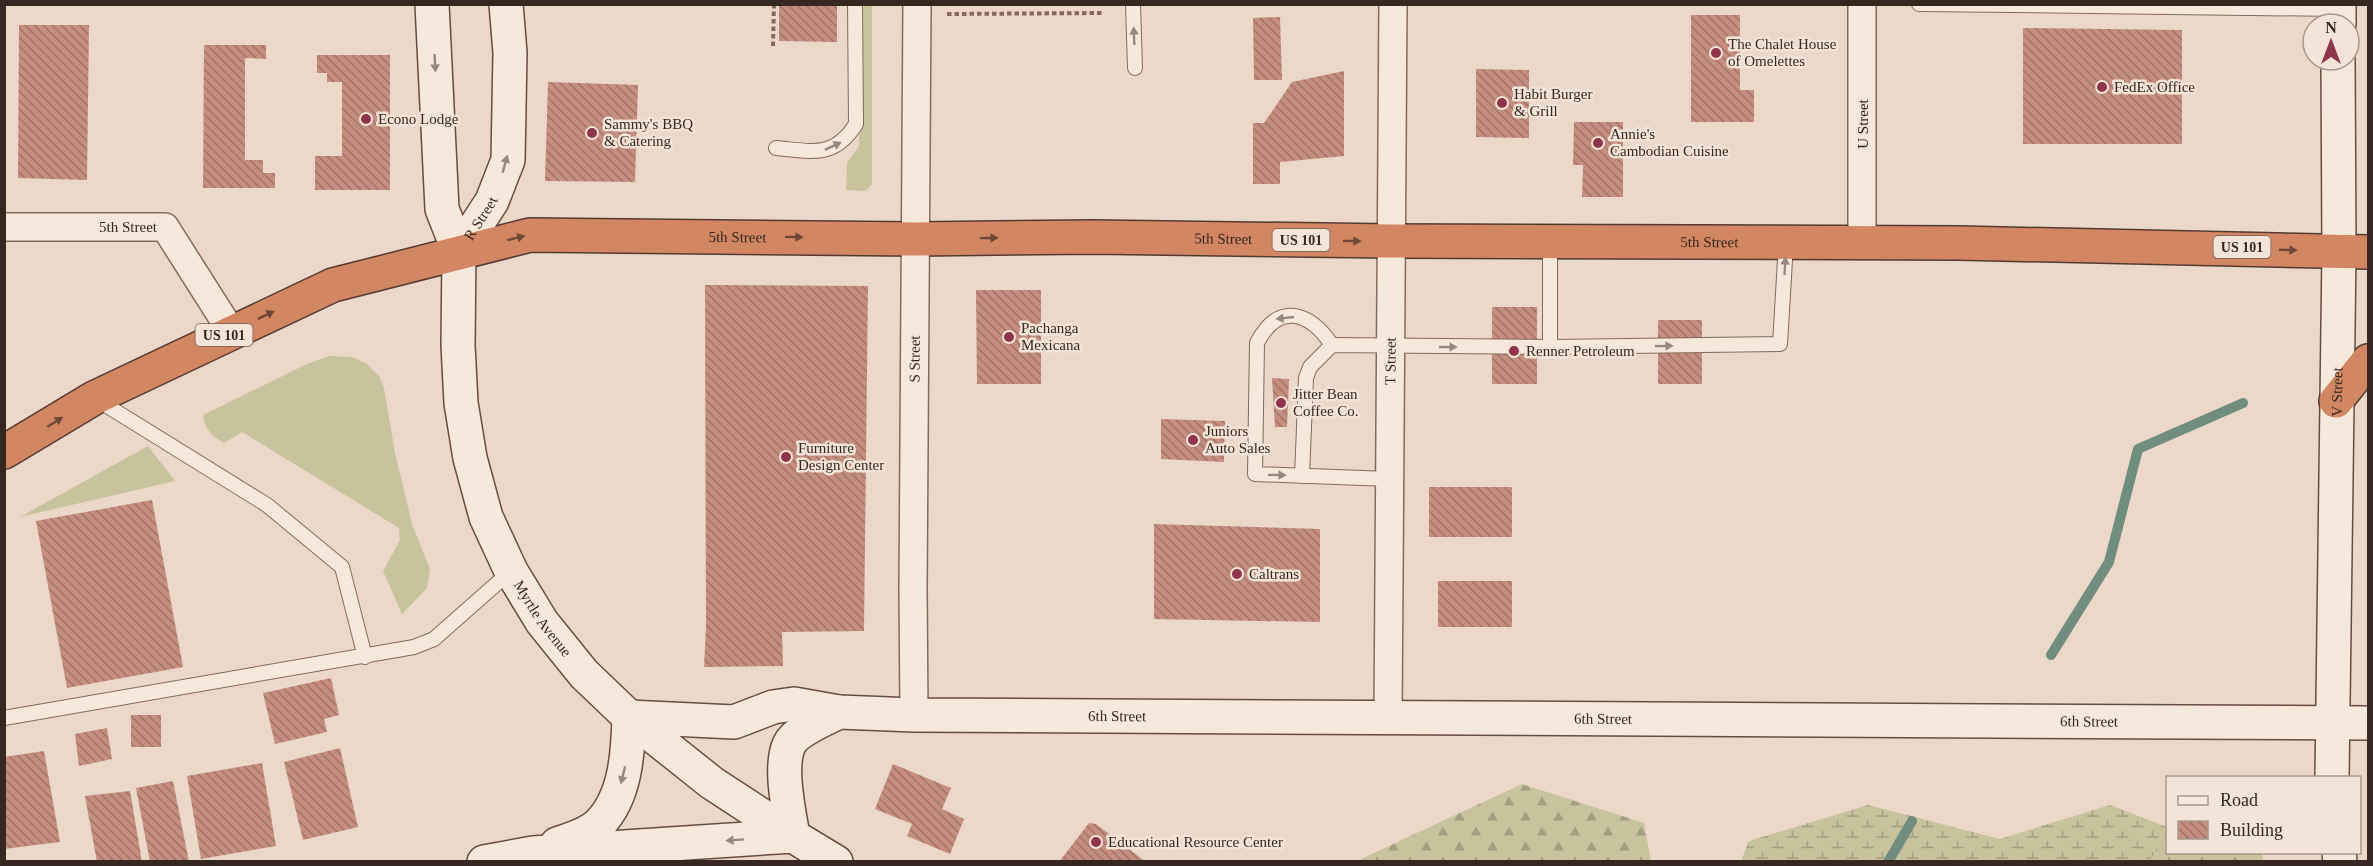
<svg xmlns="http://www.w3.org/2000/svg" width="2373" height="866" viewBox="0 0 2373 866" font-family="'Times New Roman',serif">
	<style>
		.grass { fill: #c8c39d }
		.forest { fill: url(#forest-firs) }
		.wetland { fill: url(#wetland-marsh) }
		.lines { fill: none; stroke-linecap: round; stroke-linejoin: round }
		.stream { stroke: #708d7f; stroke-width: 10 }
		.building { fill: url(#building-back-hatch) }
		.lane-casing { stroke: #856a5f; stroke-width: 16 }
		.street-casing { stroke: #856a5f; stroke-width: 30 }
		.secondary-casing { stroke: #674c42; stroke-width: 36 }
		.highway-casing { stroke: #543a32; stroke-width: 36 }
		.path { stroke: #856a5f; stroke-width: 4; stroke-dasharray: 4.5 3; stroke-linecap: butt }
		.lane { stroke: #f6e8db; stroke-width: 14 }
		.street { stroke: #f6e8db; stroke-width: 27 }
		.secondary { stroke: #f6e8db; stroke-width: 33 }
		.highway { stroke: #d28661; stroke-width: 33 }
		.oneway { fill: #96887e }
		.oneway2 { fill: #6d4837 }
		.poi-dot { fill: #8f344a; stroke: #f3e4d7; stroke-width: 2 }
		.labels { text-anchor: middle; stroke-width: 5; stroke-linejoin: round; paint-order: stroke }
		.shield { fill: #f3e4d7; stroke: #6f6058; stroke-width: 1.5 }
		.shield-label { font-size: 14px; font-weight: bold; fill: #372721 }
		.poi-label { font-size: 15px; fill: #372721; stroke: #f3e4d7; text-anchor: start }
		.street-label { font-size: 15px; fill: #372721; stroke: #f3e4d7 }
	</style>
	<defs>
		<pattern id="forest-firs" width="22" height="20" patternUnits="userSpaceOnUse" patternTransform="scale(1.5)"><rect width="22" height="20" fill="#c8c39d"/><path d="M5 1l3.5 6h-7zM16 11l3.5 6h-7z" fill="#a39e80"/></pattern>
		<pattern id="wetland-marsh" width="20" height="14" patternUnits="userSpaceOnUse" patternTransform="scale(1.5)"><rect width="20" height="14" fill="#c8c39d"/><path d="M1 5h8M5 5V1M11 12h8M15 12V8" fill="none" stroke="#a39e80"/></pattern>
		<pattern id="building-back-hatch" width="6" height="6" patternUnits="userSpaceOnUse" patternTransform="scale(1.5)"><rect width="6" height="6" fill="#c68e81"/><path d="M-1 5l2 2M0 0l6 6M5-1l2 2" fill="none" stroke="#a27469"/></pattern>
	</defs>
	<rect width="100%" height="100%" fill="#ebd8c8"/>
	<!-- grass -->
	<g class="grass">
		<polygon points="860,5 872,5 872,184 866,191 846,190 847,163 859,146"/>
		<path d="M329 356 352 357 367 364 379 376 384 388 395 453 412 524 430 569 427 588 402 614 383 571 400 540 399 528 242 432 224 443C212 436 205 430 203 415L307 364Z"/>
		<polygon points="148,446 175,481 20,517"/>
	</g>
	<!-- forest -->
	<g class="forest">
		<polygon points="1522,784 1644,823 1651,861 1361,861 1361,859"/>
		<polygon points="2167,827 2168,852 2261,853 2264,861 2150,861"/>
	</g>
	<!-- wetland -->
	<polygon class="wetland" points="1868,805 2000,839 2110,805 2167,827 2150,861 1741,861 1749,841"/>
	<g class="lines">
		<!-- stream -->
		<g class="stream">
			<polyline points="2051,655 2109,562 2138,449 2243,403"/>
			<polyline points="1888,862 1912,821"/>
		</g>
	</g>
	<!-- building -->
	<g class="building">
		<polygon points="779,4 837,4 837,42 779,41"/>
		<polygon points="1691,15 1740,15 1740,90 1754,90 1754,122 1691,122"/>
		<polygon points="1280,17 1282,80 1254,80 1253,18"/>
		<polygon points="19,25 89,25 87,180 18,178"/>
		<polygon points="2023,28 2182,30 2182,144 2023,144"/>
		<polygon points="204,45 266,45 266,59 245,58 245,160 263,160 263,173 275,173 275,188 203,188"/>
		<polygon points="317,55 390,55 390,190 315,190 315,156 342,156 342,82 327,82 327,73 317,73"/>
		<polygon points="1476,69 1529,70 1529,138 1476,137"/>
		<polygon points="1344,71 1344,156 1280,162 1280,184 1253,184 1253,123 1264,123 1292,82"/>
		<polygon points="548,82 638,85 635,182 545,181"/>
		<polygon points="1574,122 1623,122 1623,197 1582,197 1583,165 1573,165"/>
		<polygon points="705,285 868,286 864,631 782,632 783,666 704,667 706,628"/>
		<polygon points="976,290 1041,290 1041,384 977,384"/>
		<rect x="1492" y="307" width="45" height="77"/>
		<rect x="1658" y="320" width="44" height="64"/>
		<polygon points="1272,378 1289,379 1287,427 1275,427"/>
		<polygon points="1161,419 1225,421 1224,462 1161,459"/>
		<rect x="1429" y="487" width="83" height="50"/>
		<polygon points="152,500 183,667 67,688 36,521"/>
		<polygon points="1154,524 1320,529 1320,622 1154,619"/>
		<rect x="1438" y="581" width="74" height="46"/>
		<polygon points="331,678 339,715 324,719 327,732 275,744 263,693"/>
		<rect x="131" y="715" width="30" height="32"/>
		<polygon points="107,728 112,759 79,766 75,734"/>
		<polygon points="340,748 358,827 303,840 284,762"/>
		<polygon points="44,751 60,842 4,849 4,757"/>
		<polygon points="262,763 276,846 201,859 187,776"/>
		<polygon points="893,764 951,788 942,809 964,819 950,854 907,836 912,824 875,809"/>
		<polygon points="173,781 189,862 150,862 136,788"/>
		<polygon points="130,791 142,862 97,862 85,796"/>
		<polygon points="1089,823 1096,824 1146,862 1059,862"/>
	</g>
	<g class="lines">
		<!-- lane casing -->
		<g class="lane-casing">
			<g id="lane">
				<polyline points="1133,4 1135,68"/>
				<polyline points="1919,4 2339,9"/>
				<path d="M776 148C812 151 834 159 856 124L855 4"/>
				<path d="M1332 345C1309 311 1278 302 1257 343L1255 474 1389 479"/>
				<polyline points="1550,347 1550,241"/>
				<polyline points="96,399 267,505 342,567 365,657"/>
				<polyline points="1302,476 1306,378 1310,367 1332,345 1550,347 1780,344 1786,243"/>
				<polyline points="4,718 414,647 434,639 511,571"/>
			</g>
		</g>
		<!-- street casing -->
		<g class="street-casing">
			<g id="street">
				<polyline points="1862,4 1862,244"/>
				<path id="s1" d="M4 227H165L231 331"/>
				<path id="s2" d="M914 715 913 589 917 4"/>
				<path id="s3" d="M1388 717 1393 4"/>
			</g>
		</g>
		<!-- secondary casing -->
		<g class="secondary-casing">
			<g id="secondary">
				<path id="s4" d="M432 4 442 209 459 252 458 345 461 403 470 458 486 517 511 571 542 622 584 674 629 717 712 783 793 836 836 862"/>
				<polyline points="2339,24 2339,4"/>
				<path id="s5" d="M459 252 492 201 508 160 510 53 506 4"/>
				<path id="s6" d="M629 717 734 722 773 707 794 704 839 712 914 715 2368 723"/>
				<path id="s7" d="M2332 778 2339 251 2338 60"/>
				<path d="M793 836C789 812 779 767 789 745 795 731 825 719 839 712"/>
				<path d="M557 844C571 839 588 835 599 824 626 797 628 752 629 717"/>
				<polyline points="2339,852 2340,862"/>
				<polyline points="484,862 533,853 793,836"/>
			</g>
		</g>
		<!-- highway casing -->
		<g class="highway-casing">
			<g id="highway">
				<polyline points="2336,401 2368,361"/>
				<path id="s8" d="M4 452 94 398 333 285 530 235 916 239 1093 237 1391 241 1959 243 2368 252"/>
			</g>
		</g>
		<!-- path -->
		<g class="path">
			<polyline points="947,14 1104,13"/>
			<polyline points="773,46 774,4"/>
		</g>
		<!-- lane -->
		<use href="#lane" class="lane"/>
		<!-- street -->
		<use href="#street" class="street"/>
		<!-- secondary -->
		<use href="#secondary" class="secondary"/>
		<!-- highway -->
		<use href="#highway" class="highway"/>
	</g>
	<!-- one-way arrows -->
	<defs><path id="oneway-solid" d="M-6-.8H1V-3.2L6.5 0L1 3.2V.8H-6Z" transform="scale(1.5)"/></defs>
	<g class="oneway">
		<use href="#oneway-solid" transform="translate(1134 36) rotate(-92)"/>
		<use href="#oneway-solid" transform="translate(435 63) rotate(87)"/>
		<use href="#oneway-solid" transform="translate(833 146) rotate(-25)"/>
		<use href="#oneway-solid" transform="translate(505 164) rotate(-75)"/>
		<use href="#oneway-solid" transform="translate(1785 266) rotate(-87)"/>
		<use href="#oneway-solid" transform="translate(1285 318) rotate(174)"/>
		<use href="#oneway-solid" transform="translate(1664 346) rotate(-1)"/>
		<use href="#oneway-solid" transform="translate(1448 347)"/>
		<use href="#oneway-solid" transform="translate(1277 475) rotate(1)"/>
		<use href="#oneway-solid" transform="translate(623 775) rotate(104)"/>
		<use href="#oneway-solid" transform="translate(735 840) rotate(176)"/>
	</g>
	<g class="oneway2">
		<use href="#oneway-solid" transform="translate(794 237) rotate(1)"/>
		<use href="#oneway-solid" transform="translate(516 238) rotate(-14)"/>
		<use href="#oneway-solid" transform="translate(989 238) rotate(-1)"/>
		<use href="#oneway-solid" transform="translate(1352 241) rotate(1)"/>
		<use href="#oneway-solid" transform="translate(2288 250) rotate(2)"/>
		<use href="#oneway-solid" transform="translate(266 315) rotate(-25)"/>
		<use href="#oneway-solid" transform="translate(55 422) rotate(-32)"/>
	</g>
	<!-- markers -->
	<g class="poi-dot">
		<circle cx="1716" cy="53" r="6"/>
		<circle cx="2102" cy="87" r="6"/>
		<circle cx="1502" cy="103" r="6"/>
		<circle cx="366" cy="119" r="6"/>
		<circle cx="592" cy="133" r="6"/>
		<circle cx="1598" cy="143" r="6"/>
		<circle cx="1009" cy="337" r="6"/>
		<circle cx="1514" cy="351" r="6"/>
		<circle cx="1281" cy="403" r="6"/>
		<circle cx="1193" cy="440" r="6"/>
		<circle cx="786" cy="457" r="6"/>
		<circle cx="1237" cy="574" r="6"/>
		<circle cx="1096" cy="842" r="6"/>
	</g>
	<g class="labels">
		<!-- shield labels -->
		<g class="shield">
			<rect x="1272.5" y="229" width="57" height="22" rx="4.5"/>
			<rect x="2213.5" y="236" width="57" height="22" rx="4.5"/>
			<rect x="195.5" y="324" width="57" height="22" rx="4.5"/>
		</g>
		<g class="shield-label">
			<text x="1301" y="245">US 101</text>
			<text x="2242" y="252">US 101</text>
			<text x="224" y="340">US 101</text>
		</g>
		<!-- poi labels -->
		<g class="poi-label">
			<text x="1728" y="49">The Chalet House<tspan x="1728" dy="17">of Omelettes</tspan></text>
			<text x="2114" y="92">FedEx Office</text>
			<text x="1514" y="99">Habit Burger<tspan x="1514" dy="17">&amp; Grill</tspan></text>
			<text x="378" y="124">Econo Lodge</text>
			<text x="604" y="129">Sammy's BBQ<tspan x="604" dy="17">&amp; Catering</tspan></text>
			<text x="1610" y="139">Annie's<tspan x="1610" dy="17">Cambodian Cuisine</tspan></text>
			<text x="1021" y="333">Pachanga<tspan x="1021" dy="17">Mexicana</tspan></text>
			<text x="1526" y="356">Renner Petroleum</text>
			<text x="1293" y="399">Jitter Bean<tspan x="1293" dy="17">Coffee Co.</tspan></text>
			<text x="1205" y="436">Juniors<tspan x="1205" dy="17">Auto Sales</tspan></text>
			<text x="798" y="453">Furniture<tspan x="798" dy="17">Design Center</tspan></text>
			<text x="1249" y="579">Caltrans</text>
			<text x="1108" y="847">Educational Resource Center</text>
		</g>
		<!-- street labels -->
		<g class="street-label">
			<text transform="translate(1863 124) rotate(-90)" y="5">U Street</text>
			<text dy="5" stroke="none"><textPath href="#s5" startOffset="40">R Street</textPath></text>
			<text dy="5" stroke="none"><textPath href="#s1" startOffset="124">5th Street</textPath></text>
			<text dy="5" stroke="none"><textPath href="#s8" startOffset="780">5th Street</textPath></text>
			<text dy="5" stroke="none"><textPath href="#s8" startOffset="1266">5th Street</textPath></text>
			<text dy="5" stroke="none"><textPath href="#s8" startOffset="1752">5th Street</textPath></text>
			<text dy="5" stroke="none"><textPath href="#s2" startOffset="356">S Street</textPath></text>
			<text dy="5" stroke="none"><textPath href="#s3" startOffset="356">T Street</textPath></text>
			<text dy="5" stroke="none"><textPath href="#s7" startOffset="386">V Street</textPath></text>
			<text dy="5" stroke="none"><textPath href="#s4" startOffset="636">Myrtle Avenue</textPath></text>
			<text dy="5" stroke="none"><textPath href="#s6" startOffset="492">6th Street</textPath></text>
			<text dy="5" stroke="none"><textPath href="#s6" startOffset="978">6th Street</textPath></text>
			<text dy="5" stroke="none"><textPath href="#s6" startOffset="1464">6th Street</textPath></text>
		</g>
	</g>
	<!-- border -->
	<rect width="2373" height="866" fill="none" stroke="#372721" stroke-width="12"/>
	<!-- legend -->
	<rect x="2166" y="776" width="195" height="78" fill="#f3e4d7" stroke="#a8988e" stroke-width="1.5"/>
	<rect x="2178" y="796" width="30" height="9" fill="#f6e8db" stroke="#a8988e" stroke-width="1.5"/>
	<text x="2220" y="806" font-size="18" fill="#372721">Road</text>
	<rect x="2178" y="821" width="30" height="18" fill="url(#building-back-hatch)" stroke="#a8988e" stroke-width="1.5"/>
	<text x="2220" y="836" font-size="18" fill="#372721">Building</text>
	<!-- north arrow -->
	<g transform="translate(2331 42)"><circle r="28" fill="#f3e4d7" stroke="#a8988e" stroke-width="1.5"/>
	<path d="M0-4.5L10 22L0 15L-10 22Z" fill="#8f344a"/>
	<text y="-9" font-size="16" font-weight="bold" text-anchor="middle" fill="#372721">N</text>
	</g>
</svg>
